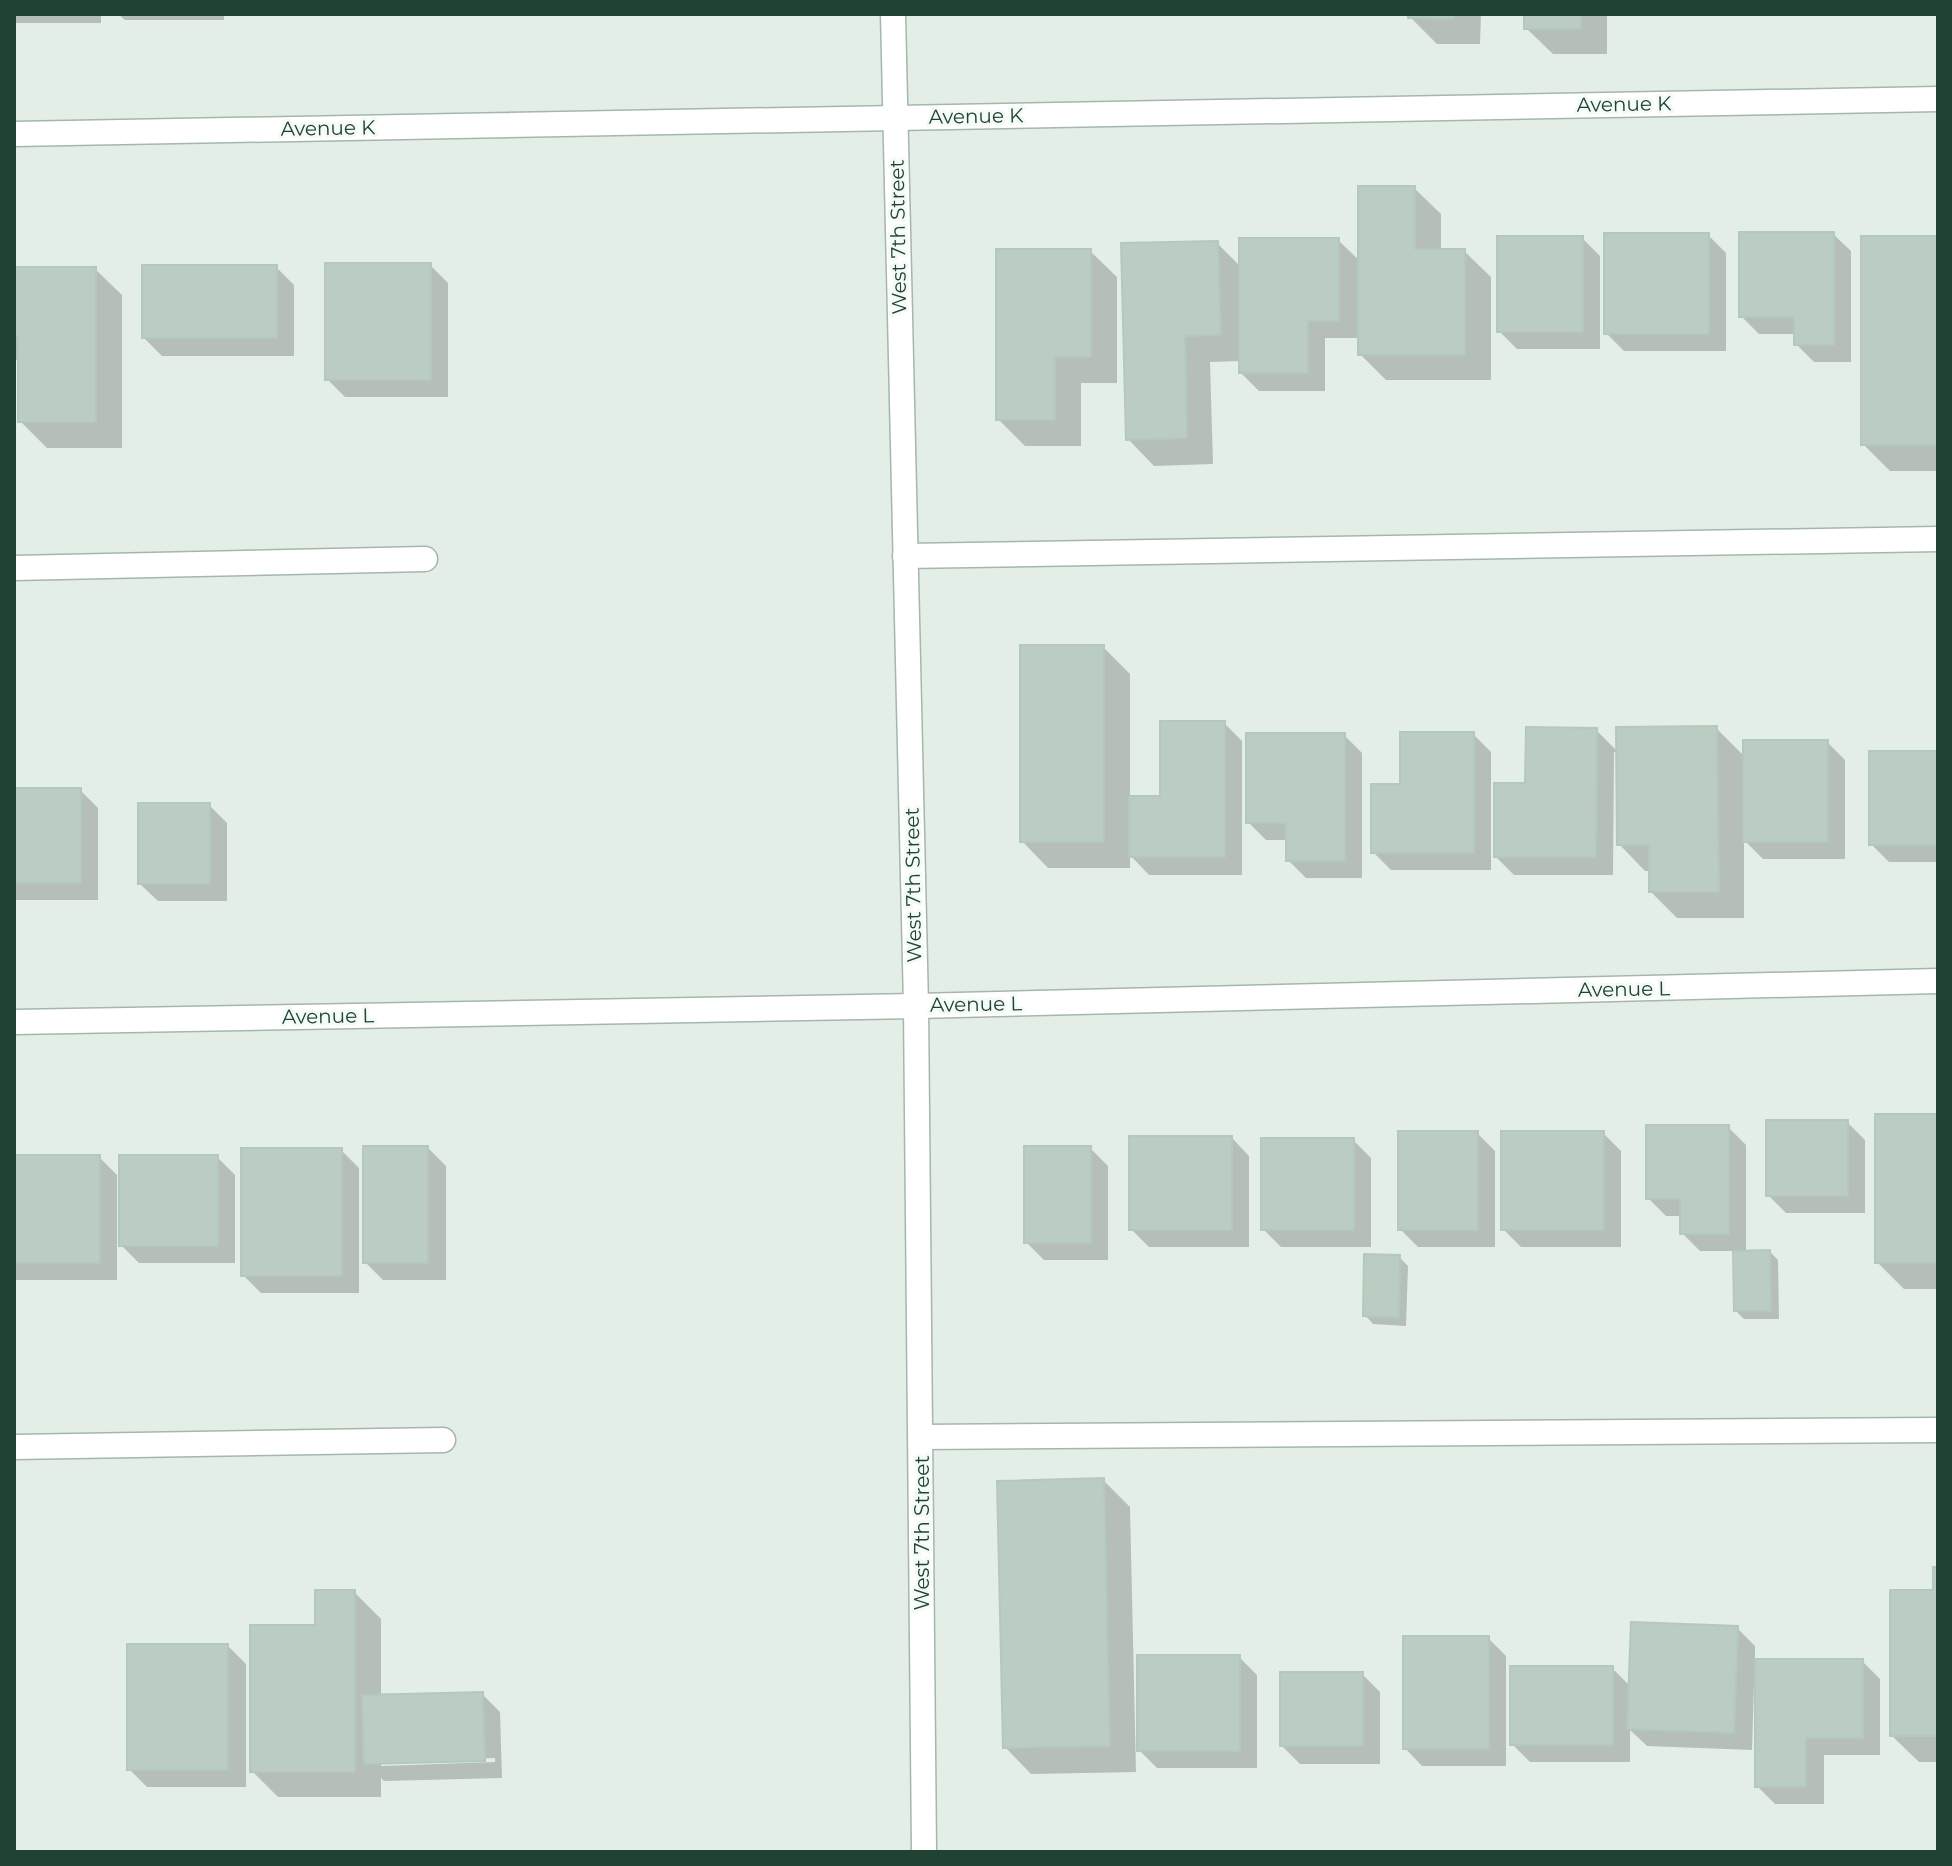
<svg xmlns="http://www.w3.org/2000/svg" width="1952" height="1866" viewBox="0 0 1952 1866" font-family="Montserrat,sans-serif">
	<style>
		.shadow { fill: #0003; fill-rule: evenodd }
		.building { fill: #bbcdc2; stroke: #b4c9bd; stroke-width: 2 }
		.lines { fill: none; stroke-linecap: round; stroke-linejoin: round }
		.minor-casing { stroke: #a5b7ad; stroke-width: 27 }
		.minor { stroke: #fff; stroke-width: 24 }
		.labels { text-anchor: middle; stroke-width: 6; stroke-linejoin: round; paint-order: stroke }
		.street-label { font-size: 20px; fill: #204233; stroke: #f4faf6 }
	</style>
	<rect width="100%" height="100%" fill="#e3eee7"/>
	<!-- shadow -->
	<g class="shadow">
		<rect x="14" y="14" width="87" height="9"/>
		<polygon points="118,14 224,14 224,20 125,20"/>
		<polygon points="1410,14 1481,14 1480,44 1437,44 1410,17"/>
		<polygon points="1526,14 1607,14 1607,54 1553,54 1526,28"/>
		<polygon points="1414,188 1441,214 1441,251 1464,251 1491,277 1491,380 1386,380 1360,354 1360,338 1325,338 1325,391 1259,391 1241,373 1241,361 1210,362 1213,464 1154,466 1128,439 1217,243 1241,267 1338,240 1360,261"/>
		<polygon points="1833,234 1851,251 1851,362 1814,362 1796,344 1796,334 1759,334 1741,316"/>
		<polygon points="1708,235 1726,253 1726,351 1624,351 1606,333"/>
		<polygon points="1582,238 1600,256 1600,349 1517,349 1499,331"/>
		<polygon points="1936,238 1938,240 1938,471 1890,471 1863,444"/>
		<polygon points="1090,251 1117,277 1117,383 1081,383 1081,446 1025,446 998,419"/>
		<polygon points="430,265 448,283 448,397 345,397 327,379"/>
		<polygon points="276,267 294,285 294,356 162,356 144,338"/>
		<polygon points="14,269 95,269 122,295 122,448 47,448 20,421 20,362 14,358"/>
		<polygon points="1103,647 1130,674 1130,798 1162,798 1224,723 1242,741 1242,875 1149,875 1130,855 1130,868 1048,868 1022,841"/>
		<polygon points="1716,728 1745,757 1827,742 1845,760 1845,859 1763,859 1744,840 1744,918 1677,918 1651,892 1651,871 1645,871 1619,844 1618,752 1614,752 1613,875 1514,875 1496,857 1527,785 1596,730 1618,752"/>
		<polygon points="1473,734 1491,752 1491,870 1391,870 1373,852"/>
		<polygon points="1344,735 1362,753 1362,878 1306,878 1288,860 1288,840 1266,840 1248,822"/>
		<polygon points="1938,753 1938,862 1889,862 1871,844"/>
		<polygon points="14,790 80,790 98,808 98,900 14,900"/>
		<polygon points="209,805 227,823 227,901 158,901 140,884"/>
		<polygon points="1938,1116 1938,1289 1904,1289 1877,1262"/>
		<polygon points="1847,1122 1865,1140 1865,1213 1786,1213 1768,1195"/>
		<polygon points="1728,1127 1746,1145 1746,1252 1770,1252 1778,1260 1779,1319 1744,1319 1735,1310 1735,1251 1700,1251 1682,1233 1682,1216 1666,1216 1648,1198"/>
		<polygon points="1477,1133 1495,1151 1495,1247 1418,1247 1400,1229"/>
		<polygon points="1603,1133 1621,1151 1621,1247 1521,1247 1503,1229"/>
		<polygon points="1232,1138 1249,1156 1249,1247 1149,1247 1131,1229"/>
		<polygon points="1353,1140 1371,1158 1371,1247 1281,1247 1263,1229"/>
		<polygon points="428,1148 446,1166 446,1280 383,1280 365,1262"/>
		<polygon points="1090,1148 1108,1166 1108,1260 1044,1260 1026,1242"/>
		<polygon points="341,1150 359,1168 359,1293 261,1293 243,1275"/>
		<polygon points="14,1157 99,1157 117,1175 117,1280 14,1280"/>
		<polygon points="217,1157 235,1175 235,1263 139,1263 121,1245"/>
		<polygon points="1399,1257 1408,1266 1406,1326 1373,1324 1365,1315"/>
		<polygon points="1103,1480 1130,1507 1136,1772 1031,1774 1005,1747"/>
		<polygon points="1938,1569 1938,1762 1919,1762 1892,1736 1935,1592"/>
		<path d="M354 1592 381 1619V1697L482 1694 500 1712 502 1778 384 1781 381 1778V1797H278L252 1771 317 1627ZM495 1758V1762L381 1766V1762Z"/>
		<polygon points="1737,1628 1755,1646 1755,1661 1862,1661 1880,1679 1880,1755 1824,1755 1824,1804 1775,1804 1757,1786 1757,1686 1754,1686 1752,1750 1647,1746 1630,1730 1630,1762 1530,1762 1512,1744 1612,1668 1630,1686"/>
		<polygon points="1488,1638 1506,1656 1506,1766 1422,1766 1405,1748"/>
		<polygon points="228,1646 246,1664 246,1787 147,1787 129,1769"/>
		<polygon points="1239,1657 1257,1675 1257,1768 1157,1768 1139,1750"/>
		<polygon points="1362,1674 1380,1692 1380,1764 1300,1764 1282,1746"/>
	</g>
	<!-- building -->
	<g class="building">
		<polygon points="1408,14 1454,14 1454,19 1408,18"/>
		<rect x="1524" y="14" width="57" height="15"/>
		<polygon points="1358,186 1415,186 1415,249 1465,249 1465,355 1358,355"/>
		<polygon points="1739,232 1834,232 1834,345 1794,345 1794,317 1739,317"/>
		<rect x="1604" y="233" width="105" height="101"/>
		<rect x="1497" y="236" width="86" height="96"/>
		<rect x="1861" y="236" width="76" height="209"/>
		<polygon points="1239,238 1339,238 1339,321 1308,321 1308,373 1239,373"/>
		<polygon points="1218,241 1221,335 1185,336 1187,438 1126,440 1121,243"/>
		<polygon points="996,249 1091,249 1091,357 1055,357 1055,420 996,420"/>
		<rect x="325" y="263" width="106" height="117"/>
		<rect x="142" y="265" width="135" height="73"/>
		<polygon points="14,267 96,267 96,422 18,422 18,336 14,336"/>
		<rect x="1020" y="645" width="84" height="197"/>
		<polygon points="1160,721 1225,721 1225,857 1129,857 1129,796 1160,796"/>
		<polygon points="1717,726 1719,892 1649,892 1649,845 1617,845 1616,727"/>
		<polygon points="1526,727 1597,728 1596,857 1494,857 1494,783 1525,783"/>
		<polygon points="1400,732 1474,732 1474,853 1371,853 1371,784 1400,784"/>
		<polygon points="1246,733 1345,733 1345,861 1286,861 1286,823 1246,823"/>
		<rect x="1743" y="740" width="85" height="102"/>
		<rect x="1869" y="751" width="69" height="94"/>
		<rect x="14" y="788" width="67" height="95"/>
		<rect x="138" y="803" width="72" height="81"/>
		<rect x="1875" y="1114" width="63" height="149"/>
		<rect x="1766" y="1120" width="82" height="76"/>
		<polygon points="1646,1125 1729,1125 1729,1234 1680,1234 1680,1199 1646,1199"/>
		<rect x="1398" y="1131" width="80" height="99"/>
		<rect x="1501" y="1131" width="103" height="99"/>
		<rect x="1129" y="1136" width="103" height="94"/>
		<rect x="1261" y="1138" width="93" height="92"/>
		<rect x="363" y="1146" width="65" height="117"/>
		<rect x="1024" y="1146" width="67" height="97"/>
		<rect x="241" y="1148" width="101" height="128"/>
		<rect x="14" y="1155" width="86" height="108"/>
		<rect x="119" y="1155" width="99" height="91"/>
		<polygon points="1770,1250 1771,1311 1734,1311 1733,1251"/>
		<polygon points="1364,1254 1400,1255 1399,1318 1363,1316"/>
		<polygon points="1104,1478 1110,1746 1003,1748 997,1481"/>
		<polygon points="1933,1567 1938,1567 1938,1736 1890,1736 1890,1590 1933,1590"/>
		<polygon points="315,1590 355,1590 355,1772 250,1772 250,1625 315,1625"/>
		<polygon points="1631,1622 1738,1626 1734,1733 1627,1729"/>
		<rect x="1403" y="1636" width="86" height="113"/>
		<rect x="127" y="1644" width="101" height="126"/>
		<rect x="1137" y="1655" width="103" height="96"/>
		<polygon points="1755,1659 1863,1659 1863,1738 1806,1738 1806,1787 1755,1787"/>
		<rect x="1510" y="1666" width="103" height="79"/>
		<rect x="1280" y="1672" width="83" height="74"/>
		<polygon points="483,1692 485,1761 364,1764 362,1695"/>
	</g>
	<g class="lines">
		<!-- minor casing -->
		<g class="minor-casing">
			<g id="minor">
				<polyline points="893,14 916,1006 924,1852"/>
				<polyline points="14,134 1938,99"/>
				<polyline points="905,556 1938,539"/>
				<polyline points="14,568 425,559"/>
				<polyline points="14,1022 916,1006 1938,981"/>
				<polyline points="921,1437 1938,1430"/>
				<polyline points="14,1447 443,1440"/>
			</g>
		</g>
		<!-- minor -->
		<use href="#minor" class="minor"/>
	</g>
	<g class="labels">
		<!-- street labels -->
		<g class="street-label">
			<text transform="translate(1624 104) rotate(-1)" y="7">Avenue K</text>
			<text transform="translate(976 116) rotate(-1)" y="7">Avenue K</text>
			<text transform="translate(328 128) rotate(-1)" y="7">Avenue K</text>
			<text transform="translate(898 237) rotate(-91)" y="7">West 7th Street</text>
			<text transform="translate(913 885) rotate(-91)" y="7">West 7th Street</text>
			<text transform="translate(1624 989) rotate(-1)" y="7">Avenue L</text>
			<text transform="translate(976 1004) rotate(-1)" y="7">Avenue L</text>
			<text transform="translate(328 1016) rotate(-1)" y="7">Avenue L</text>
			<text transform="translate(922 1533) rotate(-90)" y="7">West 7th Street</text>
		</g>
	</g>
	<!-- border -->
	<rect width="1952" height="1866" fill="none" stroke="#204233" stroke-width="32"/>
</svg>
